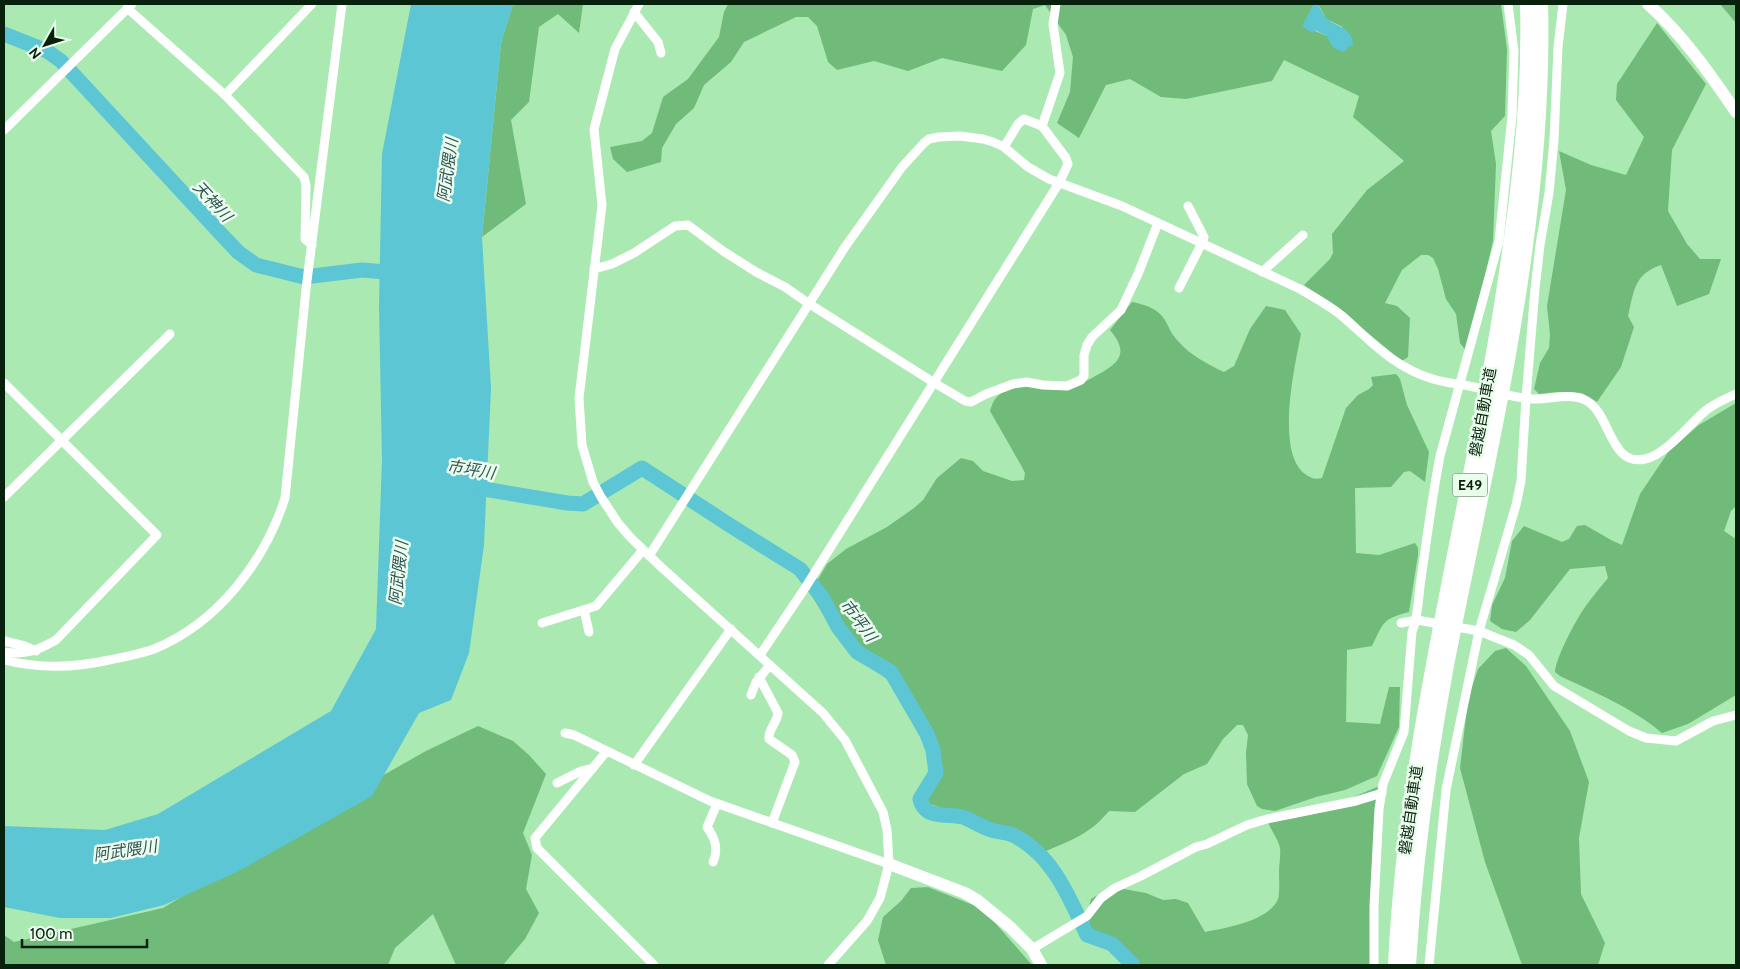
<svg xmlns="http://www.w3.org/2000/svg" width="1740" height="969" viewBox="0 0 1740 969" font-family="Cabin,'Noto Sans JP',sans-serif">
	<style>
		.green { fill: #70ba7a }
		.water { fill: #5cc6d5 }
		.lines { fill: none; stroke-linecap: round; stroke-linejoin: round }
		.river { stroke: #5cc6d5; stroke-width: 15 }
		.street { stroke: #fff; stroke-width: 9 }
		.secondary { stroke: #fff; stroke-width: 12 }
		.highway { stroke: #fff; stroke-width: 16 }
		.labels { text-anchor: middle; stroke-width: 5; stroke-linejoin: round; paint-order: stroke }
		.shield { fill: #ebfeed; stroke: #4c6350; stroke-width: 1 }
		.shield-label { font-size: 14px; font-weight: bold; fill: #08210d }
		.street-label { font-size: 15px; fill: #08210d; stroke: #ebfeed }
		.water-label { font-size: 16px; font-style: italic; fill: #325358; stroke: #ebfeed }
	</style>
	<rect width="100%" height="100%" fill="#aae9b1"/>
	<!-- green -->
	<g class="green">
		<polygon points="513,4 583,4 579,33 558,14 539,27 529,102 511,120 526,204 482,237 501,43"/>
		<polygon points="728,4 1314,4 1303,26 1327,36 1343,27 1326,19 1320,7 1316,4 1501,4 1507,49 1505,116 1491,131 1496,164 1493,241 1467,352 1460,343 1456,314 1446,299 1438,269 1433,258 1428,255 1421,255 1402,270 1385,303 1397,306 1410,318 1408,357 1402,361 1332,304 1304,285 1330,259 1333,253 1332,234 1367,190 1404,161 1353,117 1359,96 1284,60 1272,81 1186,99 1161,97 1130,79 1106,85 1079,138 1057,123 1070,92 1073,57 1066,35 1045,5 1033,9 1026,45 1002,71 942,58 908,71 874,61 837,70 828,62 817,26 808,17 796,17 744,42 731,62 704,85 694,108 676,124 662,148 661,162 627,172 613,159 610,147 642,141 652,133 663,97 688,79 719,37 724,12"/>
		<polygon points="1720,4 1736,4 1736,23"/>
		<path d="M1657 23 1706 84 1672 150 1668 211 1687 244 1700 259H1721L1709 294 1677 306 1661 265C1634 274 1634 291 1628 316L1634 327 1621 367 1597 402 1582 393 1556 392 1539 394 1534 389 1540 363 1549 348 1550 334 1547 306 1566 190 1559 151 1591 165 1626 175 1644 137 1616 100 1617 84Z"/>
		<path d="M1132 302C1142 304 1154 307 1161 315 1168 322 1169 332 1178 341 1190 355 1207 364 1224 372L1234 366 1250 329 1266 306 1285 310 1301 334C1295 365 1275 452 1305 474 1311 478 1315 480 1322 478L1346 408 1358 395 1369 389 1373 385 1371 377 1396 374 1400 379 1407 405 1429 452 1425 482 1410 471 1404 472 1391 487 1355 488 1356 553 1379 555 1415 543 1418 548V555L1409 612C1382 619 1384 622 1372 646L1347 650 1346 722 1380 724 1389 687H1400L1399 727 1377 776 1345 790 1316 797 1275 811 1262 809 1257 806 1247 784 1246 753 1248 735 1243 725H1237L1223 739 1207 764 1184 774 1135 812 1109 811C1090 834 1072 840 1046 851H1040L1019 838 981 827 960 814 930 804 924 794 934 767 917 717 891 682 850 653 834 632 810 593 827 564 846 549 887 527 914 508 923 500 937 478 961 458 973 461 983 471 1012 481 1024 480 1025 473 1022 467 990 411C993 401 996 395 1006 391 1027 382 1049 391 1071 388 1078 387 1085 381 1092 378 1116 365 1132 356 1110 330Z"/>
		<path d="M1736 403V506L1731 511 1724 531 1736 539V695L1688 724 1662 733C1631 707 1596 693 1560 676L1555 672C1556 657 1576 620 1585 607 1592 597 1600 588 1608 578L1605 566 1570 569 1530 620 1516 632 1502 629 1490 621 1492 605 1505 578 1512 541 1524 526 1562 542 1569 539 1577 526 1585 525 1611 540 1622 545 1640 494 1669 451 1699 425Z"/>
		<polygon points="1506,648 1526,666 1570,731 1589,782 1579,838 1581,894 1605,943 1598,965 1522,965 1485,862 1460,768 1468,699 1478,669 1495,651"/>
		<polygon points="478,726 513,741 529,755 546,774 523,833 532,855 526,889 539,913 525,939 503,965 456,965 433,914 395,948 388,965 4,965 4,935 14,942 163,908 373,781 426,751"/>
		<path d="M1382 785 1371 965H1142L1134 964 1112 943 1091 928 1087 916 1091 899 1101 893 1118 888 1146 893 1163 900 1176 899 1188 903 1205 932C1226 928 1269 921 1278 899 1280 892 1279 880 1279 872 1279 864 1281 856 1280 848 1279 840 1270 829 1267 820L1313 814Z"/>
		<polygon points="928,887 983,909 1032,965 886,965 878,940 883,917 901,901 911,888"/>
	</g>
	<!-- water -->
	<g class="water">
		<polygon points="411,4 513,4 501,43 482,237 491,388 484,545 469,653 451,700 419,713 372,796 239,871 164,905 111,918 60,918 4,907 4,826 105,830 158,814 331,711 376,629 382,460 379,306 382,154"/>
		<path d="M1314 4C1322 6 1321 13 1326 18 1335 27 1352 26 1353 45L1348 47 1344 52C1334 50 1331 46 1327 36L1315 30 1312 33 1302 26Z"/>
	</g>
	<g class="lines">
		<!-- river -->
		<g class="river">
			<polyline points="4,34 47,51 61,61 221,234 238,252 256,265 304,277 362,270 398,273"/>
			<path d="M466 486 567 503 583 504 642 468 731 526 800 569 822 597 838 627 857 652 891 672 927 734 933 750 936 773 920 799C921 804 924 809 929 812 937 816 953 815 963 817 971 820 982 827 991 830 998 832 1006 832 1013 835 1053 855 1069 897 1087 935L1112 944 1133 965"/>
		</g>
		<!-- street -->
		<g class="street">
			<polyline points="639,4 615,49 594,129 602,205 579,398 582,445 593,482 601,497 618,523 630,537 660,566 823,713 845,740 883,812 887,830 889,864 880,898 867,921 828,965"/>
			<polyline points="127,8 225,95 304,177 306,185 305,239 312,245"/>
			<polyline points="634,12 658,42 661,53"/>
			<polyline points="225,95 312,4"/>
			<polyline points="1042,126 1060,73 1053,24 1056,4"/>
			<polyline points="4,130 132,4"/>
			<polyline points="594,269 612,264 634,253 675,226 688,225 723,251 756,272 785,287 808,303 933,382 965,401 971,402 986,394 1013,384 1026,382 1043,385 1067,386 1081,380 1084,376 1084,355 1087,345 1092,337 1121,310 1138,274 1158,223"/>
			<polyline points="1262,272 1303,235"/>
			<polyline points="1179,288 1202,243 1204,237 1188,206"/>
			<path d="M4 383 157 535 56 640C36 651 27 655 4 652"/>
			<polyline points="4,497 170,334"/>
			<path d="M649 556 845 247 902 167 924 143 929 139 939 137 960 136 983 139 993 142 1004 147 1028 167 1049 179 1122 206 1300 289C1314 297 1328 305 1341 315 1371 341 1393 367 1433 379 1446 383 1460 384 1474 387 1493 391 1513 398 1533 399 1550 400 1568 392 1585 400 1611 412 1609 467 1645 459 1665 455 1688 426 1704 412 1713 404 1725 399 1736 394"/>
			<polyline points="584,610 589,632"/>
			<polyline points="542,623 596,606 643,550"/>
			<polyline points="1401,623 1417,620 1479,631 1514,645 1529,655 1554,686 1629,731 1646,738 1676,741 1713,721 1736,715"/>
			<polyline points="4,641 25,646 36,651"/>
			<polyline points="760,655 805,588 1059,183 1068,164 1066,158 1042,126 1024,119 1018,124 1004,147"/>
			<path d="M4 660C40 669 74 668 109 660 124 657 140 654 154 649 218 623 265 561 285 498L306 289 342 4"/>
			<path d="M759 677 778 713C777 723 768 729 769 739L792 755 795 762 772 823"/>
			<polyline points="751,695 756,682 770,665"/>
			<polyline points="565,733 574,735 710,801 889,864"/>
			<polyline points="606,752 535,838 537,848 654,965"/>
			<polyline points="634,765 731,629"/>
			<polyline points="557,783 581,771 593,768"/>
			<path d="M713 862C719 849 715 838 707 827L717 804"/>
			<polyline points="1032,949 1087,916 1101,898 1115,888 1141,876 1196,847 1207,844 1247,825 1267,819 1356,801 1382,793"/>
			<path d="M1374 965V906L1379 809 1383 784 1404 732 1412 632C1419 615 1418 597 1421 579 1427 538 1432 497 1440 456L1499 241 1512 116 1514 51 1508 4"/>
			<polyline points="1429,965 1446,790 1479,631 1516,505 1521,481 1526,398 1535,289 1540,245 1549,193 1554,140 1558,47 1563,4"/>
		</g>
		<!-- secondary -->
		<g class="secondary">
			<path d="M1648 4C1683 35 1710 74 1736 112"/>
			<polyline points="889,864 965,893 977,900 1010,927 1032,949 1041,965"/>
		</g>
		<!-- highway -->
		<g class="highway">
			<path d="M1396 965C1406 749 1463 538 1499 324 1516 219 1531 111 1528 4"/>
			<path d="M1408 965C1414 863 1428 761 1447 660 1489 447 1546 222 1540 4"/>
		</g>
	</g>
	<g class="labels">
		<!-- shield labels -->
		<rect class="shield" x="1452.5" y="473.5" width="35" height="23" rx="4"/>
		<g class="shield-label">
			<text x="1470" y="490">E49</text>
		</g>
		<!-- street labels -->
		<g class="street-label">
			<text transform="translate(1483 412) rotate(-80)" y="5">磐越自動車道</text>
			<text transform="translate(1411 810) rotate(-82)" y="5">磐越自動車道</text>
		</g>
		<!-- water labels -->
		<g class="water-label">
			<text transform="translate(447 170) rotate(-82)" y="6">阿武隈川</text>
			<text transform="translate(213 201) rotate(47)" y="6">天神川</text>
			<text transform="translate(471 469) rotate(9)" y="6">市坪川</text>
			<text transform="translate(398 573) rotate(-84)" y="6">阿武隈川</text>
			<text transform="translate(859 620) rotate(53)" y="6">市坪川</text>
			<text transform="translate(125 850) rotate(-8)" y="6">阿武隈川</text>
		</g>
	</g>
	<!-- border -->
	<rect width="1740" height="969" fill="none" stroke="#08210d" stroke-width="10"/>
	<!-- north arrow -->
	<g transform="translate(45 45) rotate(231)" stroke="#ebfeed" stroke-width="4" paint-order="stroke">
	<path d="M0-4L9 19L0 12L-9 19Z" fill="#08210d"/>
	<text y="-8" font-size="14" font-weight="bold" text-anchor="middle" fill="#08210d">N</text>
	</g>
	<!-- scale -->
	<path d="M22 939v8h125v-8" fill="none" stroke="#08210d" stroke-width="2.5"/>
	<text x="30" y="939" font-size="15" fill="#08210d" stroke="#ebfeed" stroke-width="4" paint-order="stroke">100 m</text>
</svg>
